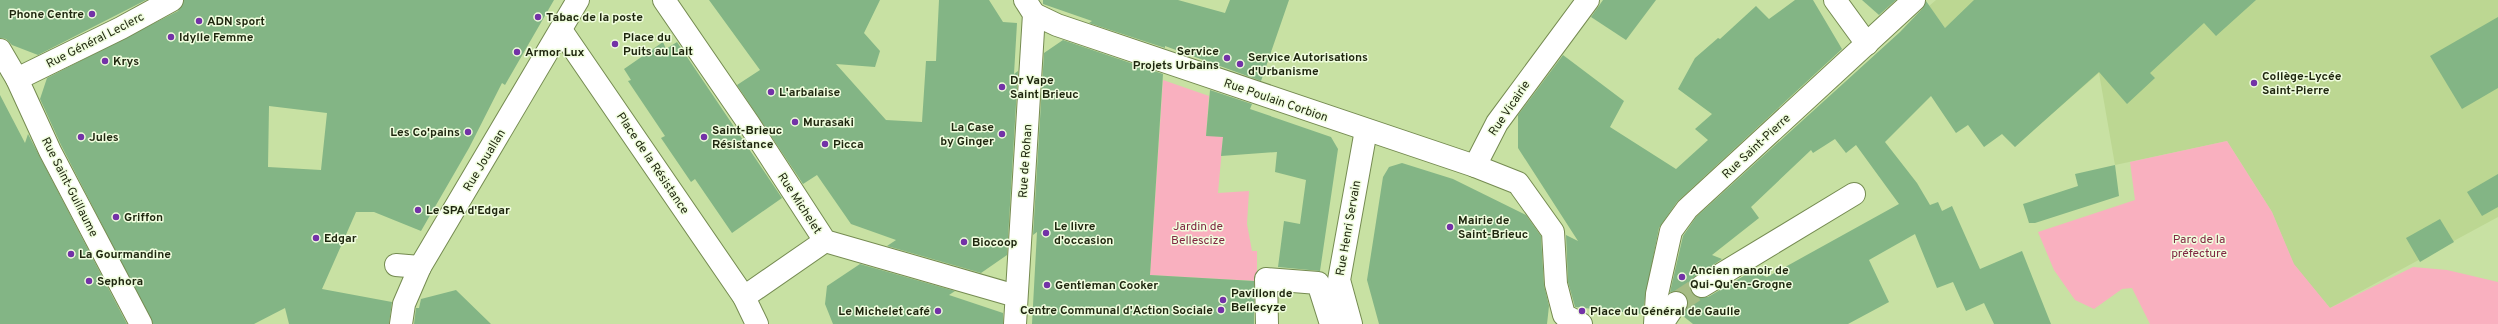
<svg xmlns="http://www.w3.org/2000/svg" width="2498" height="324" viewBox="0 0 2498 324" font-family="Overpass,sans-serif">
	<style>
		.built { fill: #bcd792 }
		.green { fill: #f9b0bf }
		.building { fill: #83b585; fill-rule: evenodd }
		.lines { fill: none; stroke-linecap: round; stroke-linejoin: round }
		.minor-tunnel { stroke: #a6bc85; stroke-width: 22; stroke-dasharray: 22 11; stroke-linecap: butt }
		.minor-casing { stroke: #758b51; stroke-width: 24 }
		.minor { stroke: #fff; stroke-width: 22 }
		.poi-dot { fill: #7332a7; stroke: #f0fdde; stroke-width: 1.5 }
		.labels { text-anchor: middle; stroke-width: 3; stroke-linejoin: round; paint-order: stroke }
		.poi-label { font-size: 12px; font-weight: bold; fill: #1e260e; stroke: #f0fdde; text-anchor: start }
		.street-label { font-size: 12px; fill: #1e260e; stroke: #f0fdde }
		.park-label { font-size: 12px; fill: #802742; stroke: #f0fdde }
	</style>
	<rect width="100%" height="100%" fill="#c8e1a3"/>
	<!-- built -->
	<polygon class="built" points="1936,0 2498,0 2498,217 2330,308 2294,265 2272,212 2227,141 2115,165 2099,73 2025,137 1929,6"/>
	<!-- green -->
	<g class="green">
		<polygon points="1163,80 1209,96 1206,135 1223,137 1218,193 1249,191 1247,224 1252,251 1257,251 1257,281 1150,275"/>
		<polygon points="2227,141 2272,212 2294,264 2330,308 2413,267 2447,270 2498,282 2498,324 2150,324 2132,288 2122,289 2094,309 2075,300 2054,270 2038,232 2135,200 2130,162"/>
	</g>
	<!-- building -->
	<g class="building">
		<polygon points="0,0 146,0 38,55 12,45 6,39 0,38"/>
		<path d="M184 0H554L505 85 502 83 469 148 421 231 374 212H356L322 289 392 302 389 324H289L285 308 254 324H153L61 145 40 99 47 78 178 11ZM269 106 327 113 321 170 268 167Z"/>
		<polygon points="709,0 880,0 864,33 880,51 875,67 836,64 886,120 922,122 926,61 936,61 939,0 989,0 1003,22 1017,23 1014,74 1018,71 1007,255 981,273 887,246 896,240 851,224 817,175 803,184 737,85 760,70"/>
		<polygon points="1043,0 1178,0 1225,13 1230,0 1289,0 1261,81 1165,46 1165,48 1089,23 1092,21 1043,4"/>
		<polygon points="1603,0 1656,0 1626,40 1591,17"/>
		<polygon points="1795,0 1813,0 1842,49 1677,202 1659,228 1642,314 1575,307 1568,282 1566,235 1578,241 1518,148 1518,115 1563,55 1624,101 1610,127 1676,169 1708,140 1695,129 1712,114 1678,89 1695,58 1718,38 1720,39 1756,6 1769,19"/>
		<polygon points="1862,0 1896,0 1879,15"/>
		<path d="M1974 0H2256L2216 36 2204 23 2150 73 2155 78 2127 104 2099 72 2015 147 2002 134 1984 147 1968 125 1956 133 1931 96 1885 142 1917 183 1930 205 1938 202 1942 211 1952 206 1980 269 2022 251 2051 324H1994L1984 303 1966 311 1953 282 1937 288 1915 234 1869 260 1889 302 1848 324H1693L1683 316 1688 304 1687 297 1677 291 1670 292 1683 236 1696 217 1900 32 1922 9 1926 1 1945 28ZM1835 139 1846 153 1856 145 1899 204 1767 277 1752 271 1708 297H1696L1690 287 1691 280 1722 259 1712 255 1759 218 1751 207 1811 150 1813 153Z"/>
		<polygon points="2498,17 2498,88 2462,109 2430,56"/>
		<polygon points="1063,40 1163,74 1150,275 1254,281 1254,324 1032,324 1037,232 1033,235 1044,53"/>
		<polygon points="663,42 666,49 677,42 782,198 732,233 695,179 691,182 661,138 665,136 628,81 631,80 624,69"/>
		<polygon points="1210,90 1252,104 1250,109 1331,137 1338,149 1320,271 1278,267 1284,221 1300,224 1306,180 1275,172 1277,152 1221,156 1223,137 1206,136"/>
		<polygon points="0,95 25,143 28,134 127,324 0,324"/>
		<polygon points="1402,163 1453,179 1526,215 1541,236 1544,285 1549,306 1547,324 1379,324 1367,280 1383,177 1389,167"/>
		<polygon points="2115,165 2119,196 2035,223 2029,223 2023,204 2078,186 2075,174"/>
		<polygon points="2498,174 2498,207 2482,216 2467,192"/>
		<polygon points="2440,219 2454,242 2420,262 2406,238"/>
		<polygon points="860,264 955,291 949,295 1003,313 1003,324 833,324 825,304 827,286"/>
		<polygon points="456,290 491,324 414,324 416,308 419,308 421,299"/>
	</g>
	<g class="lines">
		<!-- minor-tunnel -->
		<polyline class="minor-tunnel" points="1676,303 1702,286"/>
		<!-- minor casing -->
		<g class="minor-casing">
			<g id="minor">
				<polyline points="664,0 749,124 825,241 1016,296"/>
				<polyline points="1835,0 1867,44"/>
				<polyline points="1034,14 1057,25 1475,166 1518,183 1553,232 1556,284 1564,315 1581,324"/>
				<polyline points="561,30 744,297 757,324"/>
				<polyline points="0,50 17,79 50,151 141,324"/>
				<polyline points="17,79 121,28 172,0"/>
				<polyline points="1475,166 1497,123 1588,0"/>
				<polyline points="396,265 420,267"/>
				<polyline points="1702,286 1854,194"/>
				<polyline points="744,297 825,241"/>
				<polyline points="401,324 404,304 420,267 578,0"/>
				<polyline points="1015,324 1034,14 1025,0"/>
				<polyline points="1267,324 1266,279 1318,283 1331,324"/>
				<polyline points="1351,324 1339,280 1366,130"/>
				<polyline points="1655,324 1657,294 1671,231 1687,209 1914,0"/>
				<polyline points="1662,324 1676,303"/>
			</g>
		</g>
		<!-- minor -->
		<use href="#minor" class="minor"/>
	</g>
	<!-- markers -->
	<g class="poi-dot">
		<circle cx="92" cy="14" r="4"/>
		<circle cx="538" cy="17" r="4"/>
		<circle cx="199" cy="21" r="4"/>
		<circle cx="171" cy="37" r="4"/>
		<circle cx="615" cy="44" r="4"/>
		<circle cx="517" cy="52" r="4"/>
		<circle cx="1227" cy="58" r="4"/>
		<circle cx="105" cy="61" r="4"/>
		<circle cx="1240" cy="64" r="4"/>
		<circle cx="2254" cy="83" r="4"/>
		<circle cx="1002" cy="87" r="4"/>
		<circle cx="771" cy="92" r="4"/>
		<circle cx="795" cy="122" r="4"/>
		<circle cx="468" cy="132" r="4"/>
		<circle cx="1002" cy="134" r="4"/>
		<circle cx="81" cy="137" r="4"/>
		<circle cx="704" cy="137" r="4"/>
		<circle cx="825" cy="144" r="4"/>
		<circle cx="418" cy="210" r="4"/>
		<circle cx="116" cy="217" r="4"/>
		<circle cx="1450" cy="227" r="4"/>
		<circle cx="1046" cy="233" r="4"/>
		<circle cx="316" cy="238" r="4"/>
		<circle cx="964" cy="242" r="4"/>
		<circle cx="71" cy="254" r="4"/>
		<circle cx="1682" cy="277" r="4"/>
		<circle cx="89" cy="281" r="4"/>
		<circle cx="1047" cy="285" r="4"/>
		<circle cx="1223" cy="300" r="4"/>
		<circle cx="1221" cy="310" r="4"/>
		<circle cx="938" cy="311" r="4"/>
		<circle cx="1582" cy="311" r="4"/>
	</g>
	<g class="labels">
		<!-- poi labels -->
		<g class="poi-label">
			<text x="84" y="18" text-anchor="end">Phone Centre</text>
			<text x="546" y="21">Tabac de la poste</text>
			<text x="207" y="25">ADN sport</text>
			<text x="179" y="41">Idylle Femme</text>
			<text x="623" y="41">Place du<tspan x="623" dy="14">Puits au Lait</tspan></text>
			<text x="1219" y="55" text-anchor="end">Service<tspan x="1219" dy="14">Projets Urbains</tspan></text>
			<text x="525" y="56">Armor Lux</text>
			<text x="1248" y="61">Service Autorisations<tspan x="1248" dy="14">d'Urbanisme</tspan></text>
			<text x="113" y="65">Krys</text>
			<text x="2262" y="80">Collège-Lycée<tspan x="2262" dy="14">Saint-Pierre</tspan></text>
			<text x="1010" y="84">Dr Vape<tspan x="1010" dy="14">Saint Brieuc</tspan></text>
			<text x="779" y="96">L'arbalaise</text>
			<text x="803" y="126">Murasaki</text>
			<text x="994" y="131" text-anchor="end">La Case<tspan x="994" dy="14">by Ginger</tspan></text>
			<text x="712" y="134">Saint-Brieuc<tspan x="712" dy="14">Résistance</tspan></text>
			<text x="460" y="136" text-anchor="end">Les Co'pains</text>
			<text x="89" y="141">Jules</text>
			<text x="833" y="148">Picca</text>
			<text x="426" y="214">Le SPA d'Edgar</text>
			<text x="124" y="221">Griffon</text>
			<text x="1458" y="224">Mairie de<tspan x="1458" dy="14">Saint-Brieuc</tspan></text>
			<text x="1054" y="230">Le livre<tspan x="1054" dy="14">d'occasion</tspan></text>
			<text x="324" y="242">Edgar</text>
			<text x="972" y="246">Biocoop</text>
			<text x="79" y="258">La Gourmandine</text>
			<text x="1690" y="274">Ancien manoir de<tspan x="1690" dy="14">Qui-Qu'en-Grogne</tspan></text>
			<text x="97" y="285">Sephora</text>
			<text x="1055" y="289">Gentleman Cooker</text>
			<text x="1231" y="297">Pavillon de<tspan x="1231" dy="14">Bellecyze</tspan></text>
			<text x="1213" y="314" text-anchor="end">Centre Communal d'Action Sociale</text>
			<text x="930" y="315" text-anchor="end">Le Michelet café</text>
			<text x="1590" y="315">Place du Général de Gaulle</text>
		</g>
		<!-- street labels -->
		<g class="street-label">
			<text transform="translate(95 40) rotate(-27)" y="4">Rue Général Leclerc</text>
			<text transform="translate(1276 100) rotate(19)" y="4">Rue Poulain Corbion</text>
			<text transform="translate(1509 108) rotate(-56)" y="4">Rue Vicairie</text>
			<text transform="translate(1756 146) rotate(-43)" y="4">Rue Saint-Pierre</text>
			<text transform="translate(484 160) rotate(-59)" y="4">Rue Jouallan</text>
			<text transform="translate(1025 161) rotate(-86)" y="4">Rue de Rohan</text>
			<text transform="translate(653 163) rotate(56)" y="4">Place de la Résistance</text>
			<text transform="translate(70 187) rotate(63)" y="4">Rue Saint-Guillaume</text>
			<text transform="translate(800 203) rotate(57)" y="4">Rue Michelet</text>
			<text transform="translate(1348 228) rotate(-80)" y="4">Rue Henri Servain</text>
		</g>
		<!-- park labels -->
		<g class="park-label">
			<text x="1198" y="230">Jardin de<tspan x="1198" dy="14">Bellescize</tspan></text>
			<text x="2199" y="243">Parc de la<tspan x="2199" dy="14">préfecture</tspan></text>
		</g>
	</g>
</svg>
